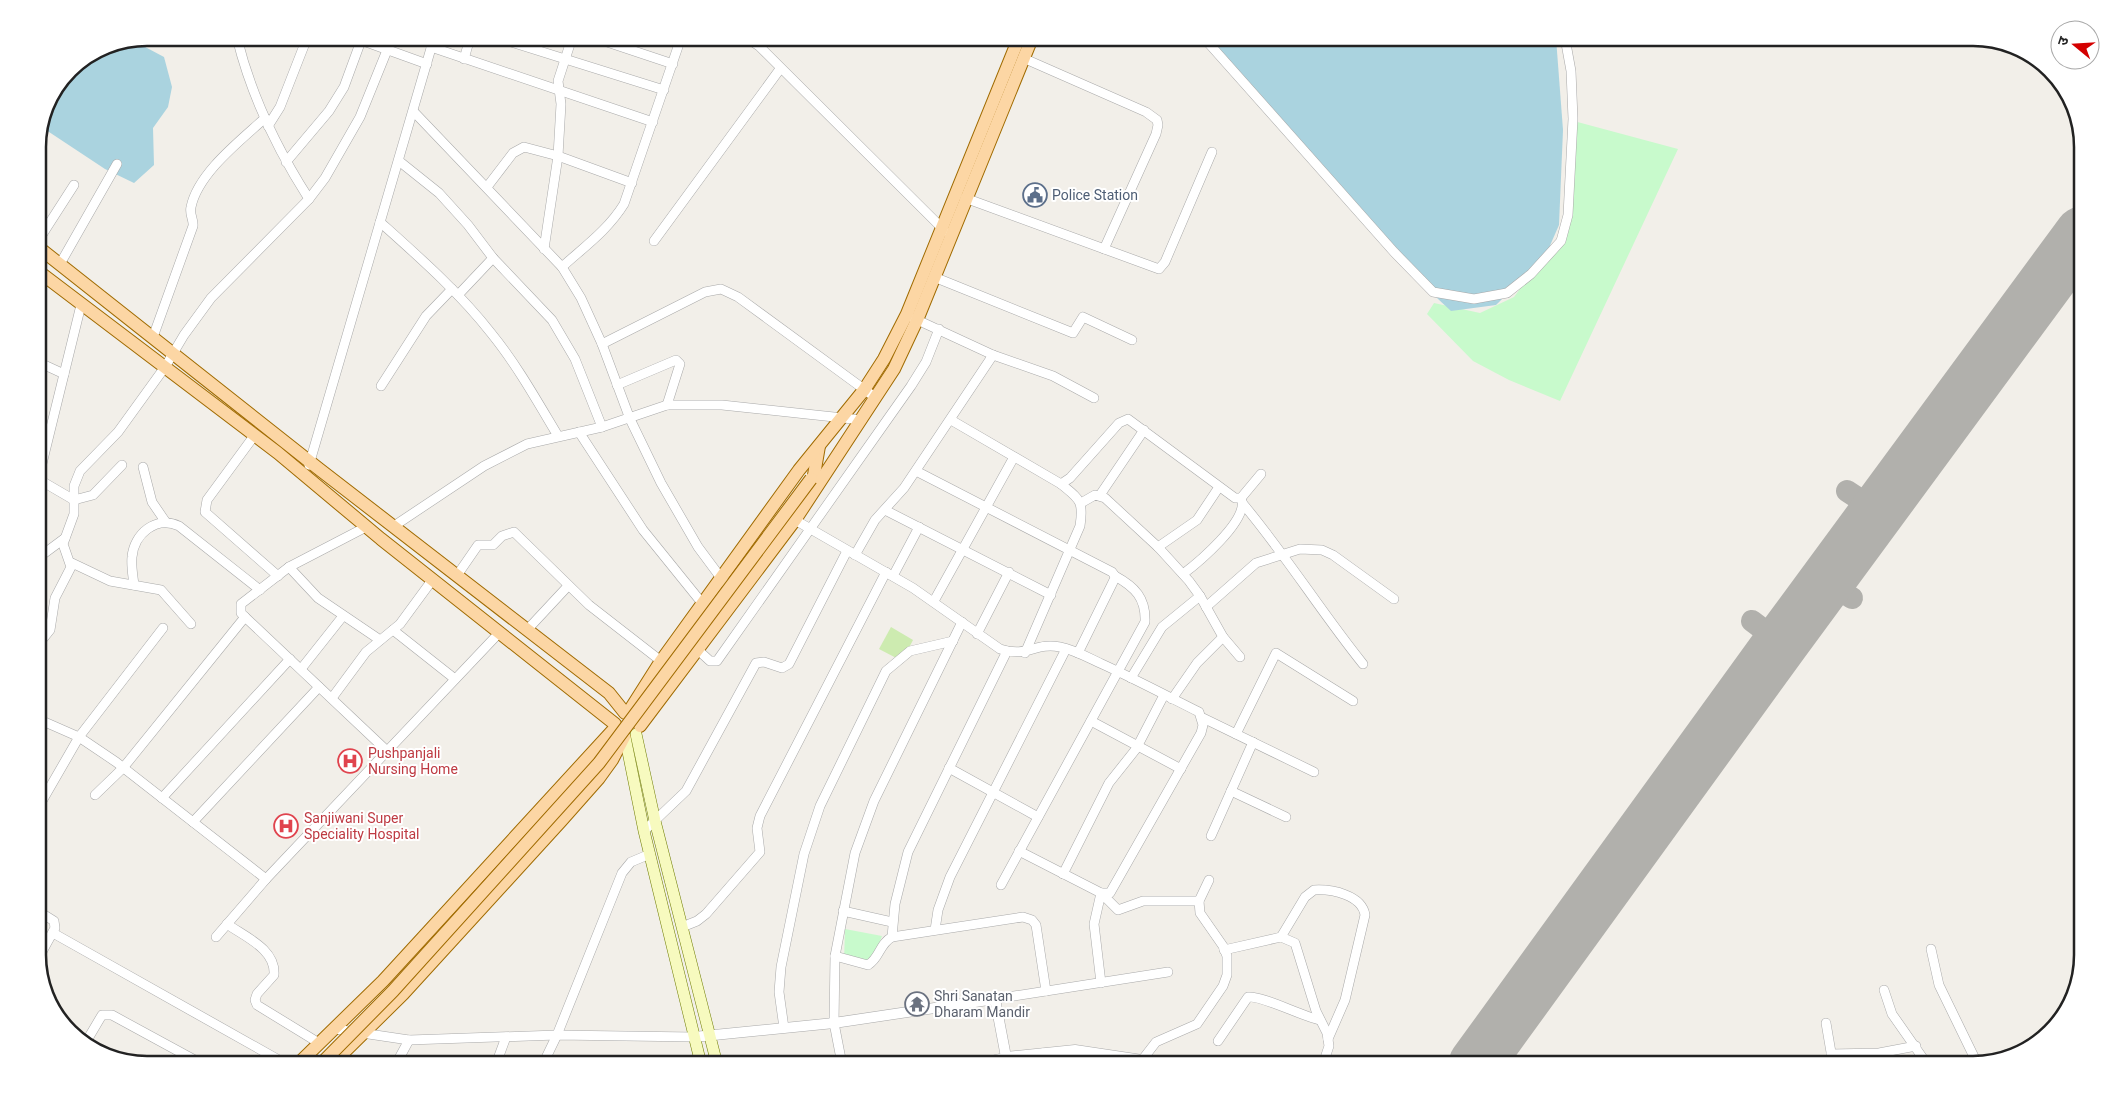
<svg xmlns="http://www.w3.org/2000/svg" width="2120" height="1102" viewBox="0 0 2120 1102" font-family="Roboto,'Noto Sans Devanagari',sans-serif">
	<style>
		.grass { fill: #cdebb0 }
		.park { fill: #c8facc }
		.water { fill: #aad3df }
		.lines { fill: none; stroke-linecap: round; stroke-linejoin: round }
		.taxiway { stroke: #b1b0ac; stroke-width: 22 }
		.runway { stroke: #b1b0ac; stroke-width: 55 }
		.minor-casing { stroke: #a9a9a9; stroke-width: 10 }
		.tertiary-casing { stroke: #a9a9a9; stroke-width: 11 }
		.secondary-casing { stroke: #707d05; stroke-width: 12 }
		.primary-casing { stroke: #a06b00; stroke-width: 14 }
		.minor { stroke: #fff; stroke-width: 9 }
		.tertiary { stroke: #fff; stroke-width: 10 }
		.secondary { stroke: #f7fabf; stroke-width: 11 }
		.primary { stroke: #fcd6a4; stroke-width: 12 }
		.primary-bridge-casing { stroke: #a06b00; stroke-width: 14; stroke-linecap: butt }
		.primary-bridge { stroke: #fcd6a4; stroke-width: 12 }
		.labels { text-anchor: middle; stroke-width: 4; stroke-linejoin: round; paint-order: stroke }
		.service-label { font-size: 14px; fill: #4e5e75; stroke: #fff; text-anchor: start }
		.health-label { font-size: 14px; fill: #be3a42; stroke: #fff; text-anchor: start }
		.worship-label { font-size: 14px; fill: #5b616d; stroke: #fff; text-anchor: start }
		.rim { fill: none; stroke: #222; stroke-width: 2.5 }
	</style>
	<rect width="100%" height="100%" fill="#f2efe9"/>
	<!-- grass -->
	<polygon class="grass" points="891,627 913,640 902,661 879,649"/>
	<!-- park -->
	<g class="park">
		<polygon points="1570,120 1678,149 1560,401 1509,380 1473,361 1427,314 1434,303 1480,313 1514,297 1563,231"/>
		<polygon points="845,929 882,936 871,966 844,962"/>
	</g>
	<!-- water -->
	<g class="water">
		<polygon points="1206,38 1556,38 1563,130 1559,225 1545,257 1496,305 1451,311 1397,261"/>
		<path d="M132 40 164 57 172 87 168 107 153 128 154 165 134 183 105 169 43 128 41 125C49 92 73 59 106 46 113 42 124 42 132 40Z"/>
	</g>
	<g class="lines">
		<!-- taxiway -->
		<g class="taxiway">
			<polyline points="1847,491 1879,512"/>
			<polyline points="1827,582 1852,598"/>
			<polyline points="1752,621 1781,643"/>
		</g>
		<!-- runway -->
		<polyline class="runway" points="1476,1064 1781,643 2082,234"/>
		<!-- minor casing -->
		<g class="minor-casing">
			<g id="minor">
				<path d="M237 38C251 95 277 149 309 199"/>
				<polyline points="355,38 427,64"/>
				<polyline points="498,38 664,90"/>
				<polyline points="595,38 673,64"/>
				<polyline points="747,38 759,46 945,231"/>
				<polyline points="1204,38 1394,252 1433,292 1474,299 1507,293 1531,274 1561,241 1568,215 1573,119 1571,71 1565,38"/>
				<polyline points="431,47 653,122"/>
				<polyline points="1023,58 1146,112 1157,120 1158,125 1156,134 1104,249"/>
				<polyline points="464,59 470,38"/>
				<polyline points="414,112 562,267 581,298 602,344 630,419 661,483 698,547 724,582"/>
				<polyline points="268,126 280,107 307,38"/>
				<polyline points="399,161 439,193 468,225 493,258 552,320 575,359 602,427"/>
				<polyline points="286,162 329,111 344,87 362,38"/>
				<polyline points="487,187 513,153 524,147 558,156 632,183"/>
				<polyline points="965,198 1159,269 1165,262 1212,152"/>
				<path d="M380 222C419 257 459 292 491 333 517 365 537 401 558 436"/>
				<polyline points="38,241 74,185"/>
				<polyline points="654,241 780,69"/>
				<polyline points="544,249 558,156 561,104 558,81 572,38"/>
				<polyline points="60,264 117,164"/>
				<path d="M562 267C584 247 608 230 624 204L681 38"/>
				<polyline points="934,277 1073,333 1083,317 1132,340"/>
				<polyline points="458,295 493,258"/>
				<polyline points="913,318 993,355 1053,376 1094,398"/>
				<path d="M153 337 193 226C194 220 189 214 191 207 198 173 240 141 265 118"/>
				<polyline points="38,340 42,333"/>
				<polyline points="602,344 705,292 721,289 738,297 876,398"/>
				<polyline points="38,362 64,374"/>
				<polyline points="617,385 676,360 680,364 667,405"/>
				<polyline points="381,386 426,316 452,289"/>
				<polyline points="951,420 1061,484 1070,478 1119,423 1128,419 1235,498 1241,498 1261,474"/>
				<polyline points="579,432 643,530 702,603"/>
				<polyline points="254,436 207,500 205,512 278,576"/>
				<polyline points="309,465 434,38"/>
				<polyline points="143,467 152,502 165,521"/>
				<polyline points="916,471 1112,572 1115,576 1114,580 1078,653"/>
				<polyline points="38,479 74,500 93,495 122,465"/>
				<polyline points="38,480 81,305"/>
				<polyline points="1100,495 1144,430"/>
				<polyline points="1081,503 1095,495 1105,498 1158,547 1189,581 1200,596 1223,637 1240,657"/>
				<path d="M1243 504C1286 555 1321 612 1363 664"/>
				<polyline points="885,510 1051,595"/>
				<path d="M795 520 913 588 1000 649C1028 658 1035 642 1060 647 1075 650 1089 658 1102 664 1135 679 1167 696 1199 712L1203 725 1201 733 1110 893H1101L1019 851"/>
				<polyline points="394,526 484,466 527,444 602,427 667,405 722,405 862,420"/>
				<polyline points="1158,547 1197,520 1219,487"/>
				<polyline points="855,555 875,520 904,488 993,355"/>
				<polyline points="38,558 65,538"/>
				<polyline points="72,563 110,581 161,590 191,624"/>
				<polyline points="289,567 318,598 380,640"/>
				<polyline points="458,574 478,545 493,545 502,536 514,532 589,605 661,661"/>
				<path d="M1183 574C1199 562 1246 522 1242 501"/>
				<polyline points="893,576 919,527"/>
				<path d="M134 585C133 576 131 566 132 557 134 534 156 515 179 526L260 590"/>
				<polyline points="934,601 1014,457"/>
				<polyline points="1206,607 1256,563 1300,549 1322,550 1333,555 1394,599"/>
				<polyline points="245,617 241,613 241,604 289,567 366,527"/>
				<polyline points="393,630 455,679"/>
				<polyline points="527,630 568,586"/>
				<polyline points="977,634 1009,572"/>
				<polyline points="38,645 50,630 55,598 71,567 63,544 74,514 74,486 80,471 118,432 165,367 184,335 211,298 309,199 325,178 360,117 392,38"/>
				<polyline points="698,650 710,661 717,661 911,386 926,362 939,329"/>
				<path d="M1025 653 1080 526C1084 500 1079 499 1061 484"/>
				<polyline points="301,669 343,616"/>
				<polyline points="1131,678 1162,627 1200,596"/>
				<polyline points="332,698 366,652 400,624 433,579"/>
				<polyline points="1172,699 1197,663 1223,637"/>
				<polyline points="1203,718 1314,772"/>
				<polyline points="38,719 79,737 116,762 266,879 499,633"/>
				<polyline points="1091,721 1181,769"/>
				<polyline points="1236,734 1276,653 1353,701"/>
				<polyline points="949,768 1038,817"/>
				<polyline points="1231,791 1286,817"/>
				<polyline points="95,795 123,768 245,617 387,751"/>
				<polyline points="162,798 290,659"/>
				<polyline points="38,808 79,737 163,628"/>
				<polyline points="193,822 319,687"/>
				<polyline points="644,831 686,791 756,663 764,662 782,668 789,664 847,551"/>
				<polyline points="1211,836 1253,742"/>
				<polyline points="1063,874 1109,783 1136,749 1164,695"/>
				<path d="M1001 885 1145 622C1146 598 1135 587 1115 576"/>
				<polyline points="38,911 54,921 55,928 38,959"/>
				<polyline points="843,911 892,922"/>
				<path d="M227 924C245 937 276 949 274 975L257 994 255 1000 257 1005 319 1043"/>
				<polyline points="682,927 697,921 706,914 760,852 757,828 760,816 886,572"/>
				<polyline points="935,930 938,910 950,877 1066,649"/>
				<polyline points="53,933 286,1064"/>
				<polyline points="216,937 266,879"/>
				<polyline points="892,937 895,904 908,852 1007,651"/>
				<path d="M1281 937 1305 897 1314 890C1332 889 1362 895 1365 915L1345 1000 1328 1039"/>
				<polyline points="1931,949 1939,985 1977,1063"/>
				<polyline points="1224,950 1281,937 1295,943 1316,1011 1327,1033 1329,1046 1323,1064"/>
				<path d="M835 956 868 965C880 958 879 944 892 937L1023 917 1032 920 1036 925 1046 991"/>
				<polyline points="1101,983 1094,924 1101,893 1118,910 1143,901 1199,901"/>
				<polyline points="1884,990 1892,1014 1927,1064"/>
				<polyline points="995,999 1168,972"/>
				<polyline points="1826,1023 1833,1064"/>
				<polyline points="784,1028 779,992 781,967 804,854 820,806 886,671 910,651 953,641"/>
				<polyline points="335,1029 409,1040 557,1035 694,1037"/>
				<path d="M1218 1041 1248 997C1261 995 1301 1016 1320 1020"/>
				<polyline points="86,1042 102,1015 112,1015 202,1064"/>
				<polyline points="1043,1053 1045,1064"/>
				<polyline points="1831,1054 1879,1053 1916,1046"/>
				<polyline points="1237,1062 1241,1064"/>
				<polyline points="396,1064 409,1040"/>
				<polyline points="496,1064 506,1037"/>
				<polyline points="543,1064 557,1035 622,873 631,862 650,854"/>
				<polyline points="842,1064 834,1023 835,956 855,853 874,801 962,622"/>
				<polyline points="985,1064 985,1062 1006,1057"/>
				<polyline points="1139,1064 1156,1042 1197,1024 1223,986 1227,975 1227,956 1223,946 1200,913 1199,901 1209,880"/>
			</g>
		</g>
		<!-- tertiary casing -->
		<g class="tertiary-casing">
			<polyline id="tertiary" points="694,1037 834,1023 995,999 1006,1057 1075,1050 1142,1060 1154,1064"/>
		</g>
		<!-- secondary casing -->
		<g class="secondary-casing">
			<g id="secondary">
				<polyline points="636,734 655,821 717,1064"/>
				<polyline points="625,737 644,831 701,1064"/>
			</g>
		</g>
		<!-- primary casing -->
		<g class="primary-casing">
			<g id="primary">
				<polyline points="38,247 319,469 609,693 625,713"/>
				<polyline points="38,271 278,453 381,539 615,724"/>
				<polyline points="814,475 819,446"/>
				<polyline points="628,713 661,661 799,470 864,390 884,359 907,314 1019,38"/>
				<polyline points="640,726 795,520 894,369 917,320 1032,38"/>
				<polyline points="298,1064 383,981 615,728"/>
				<polyline points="332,1064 403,994 561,821 599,778 612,760 624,737"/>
			</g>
		</g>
		<!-- minor -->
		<use href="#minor" class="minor"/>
		<!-- tertiary -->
		<use href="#tertiary" class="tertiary"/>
		<!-- secondary -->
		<use href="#secondary" class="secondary"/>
		<!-- primary -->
		<use href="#primary" class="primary"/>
		<!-- primary-bridge casing -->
		<g class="primary-bridge-casing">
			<polyline id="primary-bridge" points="321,1064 393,991 599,763 811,479"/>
		</g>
		<!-- primary-bridge -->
		<use href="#primary-bridge" class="primary-bridge"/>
	</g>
	<!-- icons -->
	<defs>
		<g id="civic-ring" transform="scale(1.25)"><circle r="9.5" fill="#fff" stroke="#5c6f8a" stroke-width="1.5"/><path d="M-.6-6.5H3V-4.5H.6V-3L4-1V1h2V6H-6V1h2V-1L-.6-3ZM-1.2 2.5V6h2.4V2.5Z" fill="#5c6f8a"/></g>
		<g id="hospital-ring" transform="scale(1.25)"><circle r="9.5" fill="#fff" stroke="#e0444e" stroke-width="1.5"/><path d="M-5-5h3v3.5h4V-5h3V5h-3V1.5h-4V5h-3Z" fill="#e0444e"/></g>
		<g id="temple-ring" transform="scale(1.25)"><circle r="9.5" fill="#fff" stroke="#6b7280" stroke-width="1.5"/><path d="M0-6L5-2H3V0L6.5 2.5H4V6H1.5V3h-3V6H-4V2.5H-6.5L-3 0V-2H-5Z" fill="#6b7280"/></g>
	</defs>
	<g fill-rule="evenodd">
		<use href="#civic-ring" x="1035" y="195"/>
		<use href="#hospital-ring" x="350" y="761"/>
		<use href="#hospital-ring" x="286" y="826"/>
		<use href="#temple-ring" x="917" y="1004"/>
	</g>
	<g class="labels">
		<!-- service labels -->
		<g class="service-label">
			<text x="1052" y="200">Police Station</text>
		</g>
		<!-- health labels -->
		<g class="health-label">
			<text x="368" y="758">Pushpanjali<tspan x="368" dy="16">Nursing Home</tspan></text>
			<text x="304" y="823">Sanjiwani Super<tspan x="304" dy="16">Speciality Hospital</tspan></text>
		</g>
		<!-- worship labels -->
		<g class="worship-label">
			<text x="934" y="1001">Shri Sanatan<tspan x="934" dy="16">Dharam Mandir</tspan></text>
		</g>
	</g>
	<!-- crop -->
	<path d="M0 0H2120V1102H0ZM147 46H1973A101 101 0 0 1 2074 147V955A101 101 0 0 1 1973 1056H147A101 101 0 0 1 46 955V147A101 101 0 0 1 147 46Z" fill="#fff" fill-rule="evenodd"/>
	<path class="rim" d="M147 46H1973A101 101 0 0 1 2074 147V955A101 101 0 0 1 1973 1056H147A101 101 0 0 1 46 955V147A101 101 0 0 1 147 46Z"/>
	<!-- north arrow -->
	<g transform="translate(2075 45) rotate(288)"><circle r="24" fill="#ffffff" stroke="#a7a7a7"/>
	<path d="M0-4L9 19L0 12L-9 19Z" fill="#d40000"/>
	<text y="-8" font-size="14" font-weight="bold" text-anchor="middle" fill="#222222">उ</text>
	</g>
</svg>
